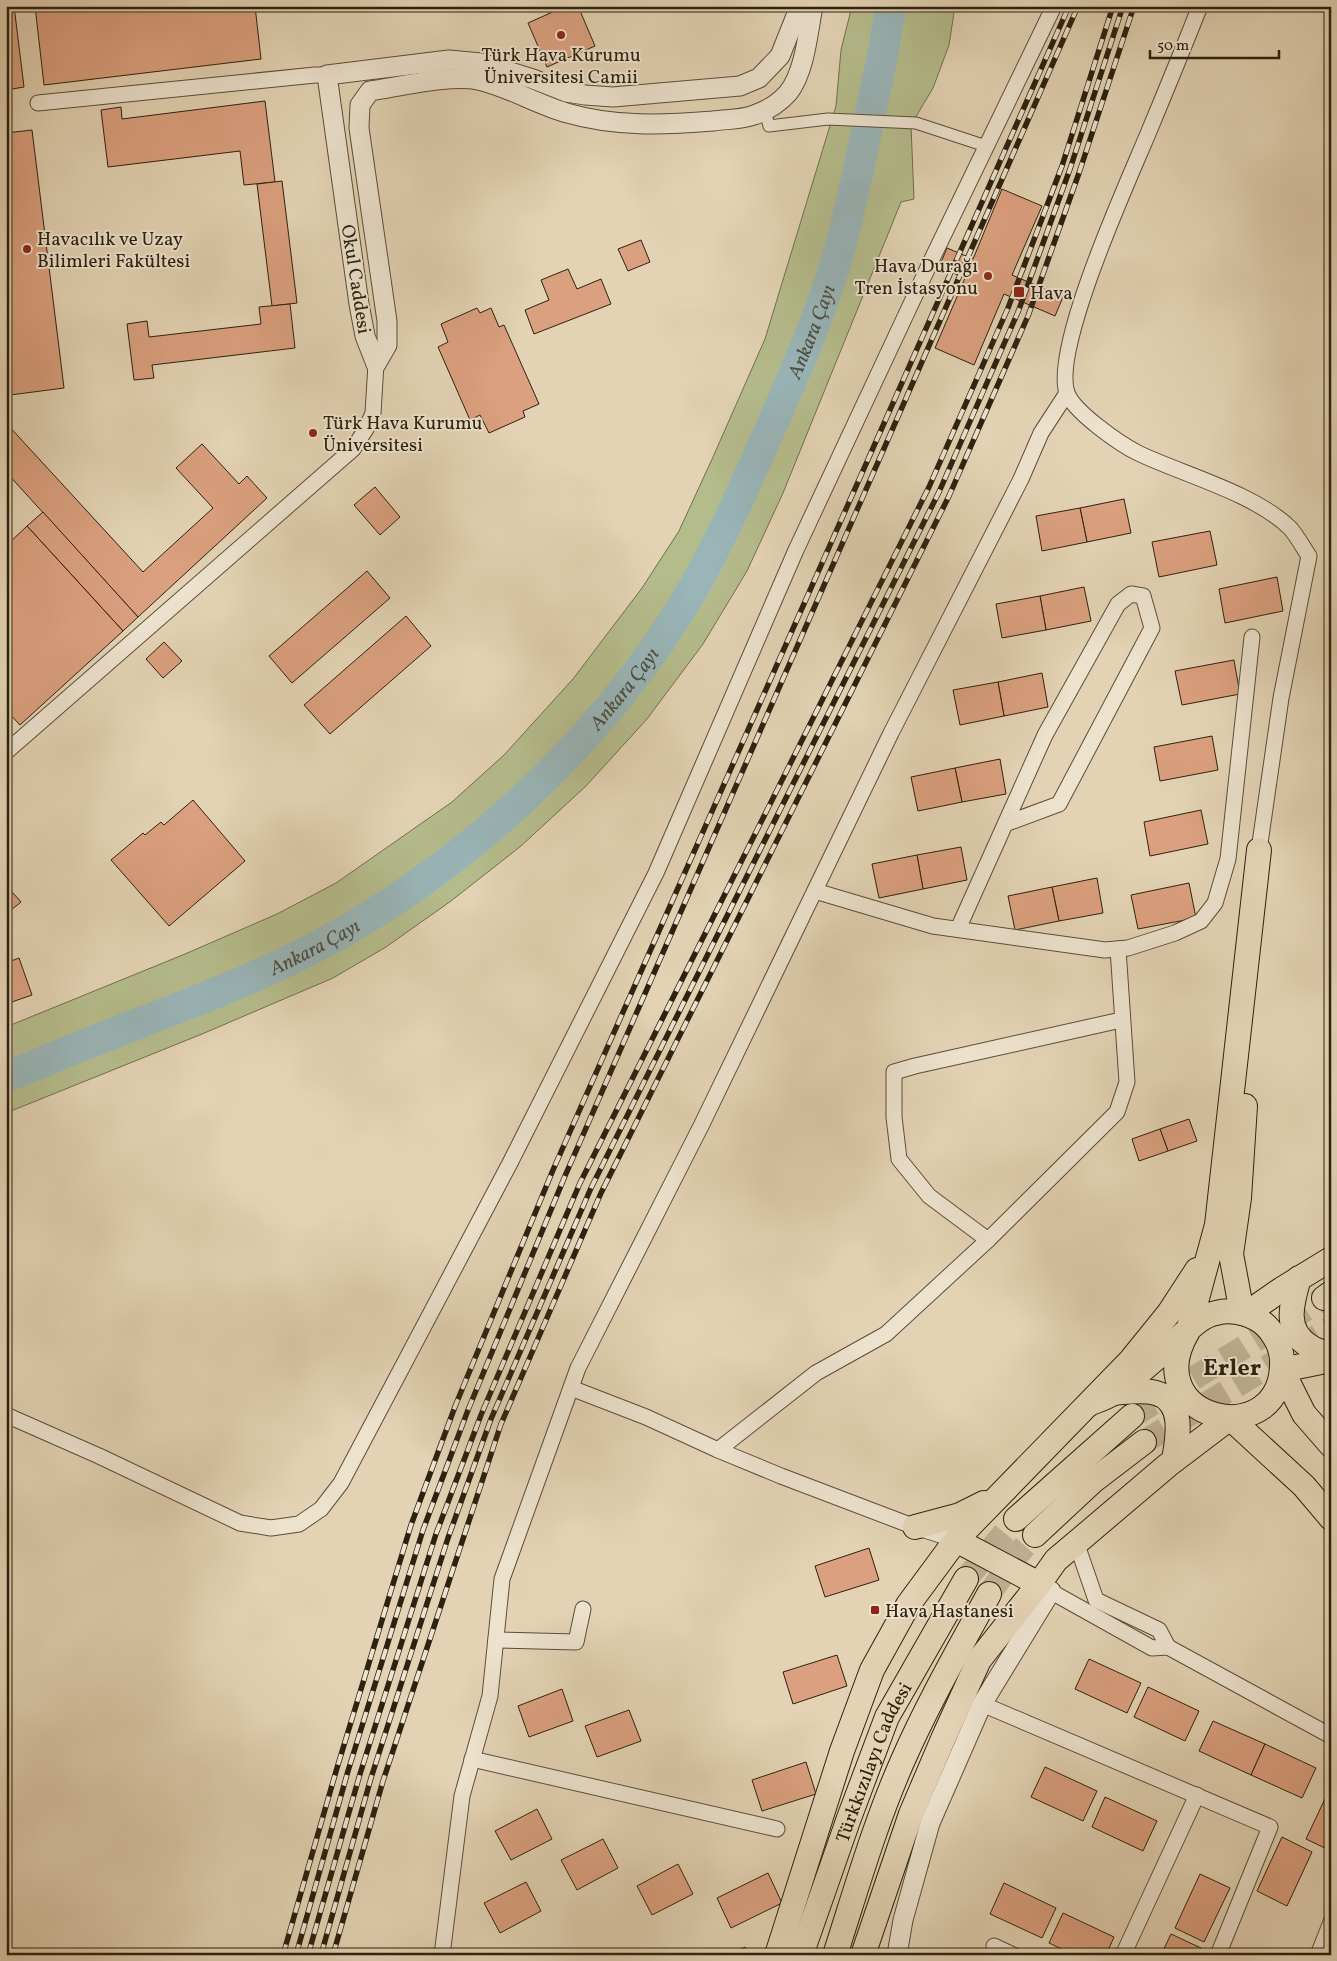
<svg xmlns="http://www.w3.org/2000/svg" width="1337" height="1961" viewBox="0 0 1337 1961" font-family="Vollkorn,serif">
	<style>
		.green { fill: #b5bc8c; stroke: #716e4e }
		.lines { fill: none; stroke-linecap: round; stroke-linejoin: round }
		.river { stroke: #99b5b8; stroke-width: 31 }
		.building { fill: #dba07f; stroke: #2d210f }
		.primary-tunnel { stroke: #bfaf93; stroke-width: 24; stroke-dasharray: 24 12; stroke-linecap: butt }
		.pedestrian-casing { stroke: #5a4e38; stroke-width: 13 }
		.minor-casing { stroke: #5a4e38; stroke-width: 17 }
		.tertiary-casing { stroke: #5a4e38; stroke-width: 21 }
		.primary-casing { stroke: #2d210f; stroke-width: 26 }
		.pedestrian { stroke: #ede2ce; stroke-width: 11 }
		.minor { stroke: #ede2ce; stroke-width: 15 }
		.tertiary { stroke: #ede2ce; stroke-width: 19 }
		.primary { stroke: #e3d3b4; stroke-width: 24 }
		.rail-casing { stroke: #2d210f; stroke-width: 5.5 }
		.rail { stroke: #ede2ce; stroke-width: 4; stroke-dasharray: 11; stroke-linecap: butt }
		.poi-dot { fill: #8f2418; stroke: #ede2ce; stroke-width: 2 }
		.labels { text-anchor: middle; stroke-width: 4; stroke-linejoin: round; paint-order: stroke }
		.poi-label { font-size: 19px; fill: #2d210f; stroke: #ede2ce; text-anchor: start }
		.street-label { font-size: 19px; fill: #2d210f; stroke: #ede2ce }
		.water-label { font-size: 20px; font-style: italic; fill: #4d4d42; stroke: #ede2ce }
		.district-label { font-size: 24px; font-weight: bold; fill: #2d210f; stroke: #ede2ce }
	</style>
	<rect width="100%" height="100%" fill="#e3d3b4"/>
	<filter id="stains"><feTurbulence type="fractalNoise" baseFrequency=".004" numOctaves="4"/><feColorMatrix values="0 0 0 0 .2 0 0 0 0 .09 0 0 0 0 .02 0 0 0 .5 -.17"/></filter>
	<radialGradient id="worn" r=".72"><stop offset=".6" stop-color="#630" stop-opacity="0"/><stop offset="1" stop-color="#630" stop-opacity=".3"/></radialGradient>
	<!-- green -->
	<polygon class="green" points="852,6 955,6 949,45 933,88 911,125 914,199 901,202 783,493 747,571 703,644 647,719 586,786 521,846 451,901 386,947 333,978 202,1034 6,1113 6,1027 185,954 277,914 336,883 452,802 504,755 573,679 642,588 679,531 713,457 765,339 836,106 841,50"/>
	<g class="lines">
		<!-- river -->
		<path class="river" id="s1" d="M6 1077C50 1059 93 1041 137 1024 214 994 290 965 360 922 492 842 611 727 690 594 721 540 746 484 771 427 794 375 817 323 834 268 847 225 856 182 865 138 875 94 884 51 891 6"/>
	</g>
	<!-- building -->
	<g class="building">
		<polygon points="6,6 14,6 24,87 6,90"/>
		<polygon points="35,6 255,6 261,59 44,85"/>
		<polygon points="566,6 578,6 595,46 547,67 528,23"/>
		<polygon points="265,101 275,182 244,185 240,151 108,167 101,110 121,107 122,119"/>
		<polygon points="32,130 64,388 10,395 6,366 6,133"/>
		<polygon points="282,181 297,303 272,306 257,184"/>
		<polygon points="1002,189 1042,206 1012,275 1063,297 1055,316 1004,294 974,365 935,348 965,278 939,267 947,248 973,259"/>
		<polygon points="641,240 650,262 628,271 618,249"/>
		<polygon points="568,269 577,289 601,279 611,304 534,334 525,310 549,300 541,280"/>
		<polygon points="290,304 295,348 152,365 154,378 134,380 127,324 147,321 149,337 261,324 259,307"/>
		<polygon points="477,308 480,313 491,308 499,327 504,325 539,404 523,411 525,417 489,433 480,415 470,420 438,347 448,342 441,324"/>
		<polygon points="6,423 143,572 213,508 176,468 202,444 239,484 247,476 267,498 138,617 6,472"/>
		<polygon points="375,487 400,517 380,535 354,505"/>
		<polygon points="1124,499 1131,533 1087,542 1080,508"/>
		<polygon points="1080,508 1087,542 1042,551 1036,516"/>
		<polygon points="43,512 138,617 123,631 27,526"/>
		<polygon points="27,526 123,631 20,725 6,710 6,546"/>
		<polygon points="1210,531 1217,565 1159,577 1152,542"/>
		<polygon points="367,571 390,598 292,683 269,656"/>
		<polygon points="1277,577 1283,611 1225,623 1219,589"/>
		<polygon points="1084,587 1091,621 1046,630 1040,596"/>
		<polygon points="1040,596 1046,630 1002,638 996,604"/>
		<polygon points="406,616 431,646 330,734 304,705"/>
		<polygon points="164,642 182,661 163,678 146,659"/>
		<polygon points="1234,660 1240,694 1182,705 1175,671"/>
		<polygon points="1042,673 1048,707 1004,716 998,682"/>
		<polygon points="998,682 1004,716 960,725 953,690"/>
		<polygon points="1212,736 1218,770 1160,781 1154,747"/>
		<polygon points="1000,759 1006,794 962,802 955,768"/>
		<polygon points="955,768 962,802 918,811 911,777"/>
		<polygon points="193,800 245,861 169,926 111,860 143,833 145,835 161,822 164,825"/>
		<polygon points="1201,810 1208,844 1150,856 1144,822"/>
		<polygon points="961,847 967,880 923,889 917,855"/>
		<polygon points="917,855 923,889 879,898 872,864"/>
		<polygon points="1097,878 1103,913 1059,921 1052,887"/>
		<polygon points="1189,883 1196,918 1138,929 1131,895"/>
		<polygon points="6,885 21,902 6,914"/>
		<polygon points="1052,887 1059,921 1015,930 1008,896"/>
		<polygon points="19,958 32,995 6,1004 6,963"/>
		<polygon points="1189,1119 1197,1141 1168,1151 1160,1129"/>
		<polygon points="1160,1129 1168,1151 1139,1161 1132,1139"/>
		<polygon points="869,1548 879,1580 825,1597 815,1566"/>
		<polygon points="837,1655 847,1686 793,1704 783,1672"/>
		<polygon points="1089,1659 1141,1683 1127,1713 1075,1689"/>
		<polygon points="1148,1687 1199,1711 1185,1741 1134,1717"/>
		<polygon points="562,1689 573,1721 529,1737 518,1706"/>
		<polygon points="629,1710 641,1741 597,1757 585,1726"/>
		<polygon points="1213,1721 1265,1744 1251,1775 1199,1751"/>
		<polygon points="1265,1744 1316,1768 1302,1798 1251,1775"/>
		<polygon points="806,1762 816,1794 762,1811 752,1780"/>
		<polygon points="1045,1767 1097,1791 1083,1821 1031,1797"/>
		<polygon points="1331,1786 1331,1851 1306,1839"/>
		<polygon points="1105,1797 1157,1821 1143,1851 1092,1827"/>
		<polygon points="537,1809 552,1839 511,1860 495,1831"/>
		<polygon points="1282,1837 1312,1852 1287,1906 1257,1891"/>
		<polygon points="603,1839 618,1868 577,1890 561,1860"/>
		<polygon points="678,1864 693,1894 652,1915 637,1886"/>
		<polygon points="768,1873 782,1903 731,1928 717,1898"/>
		<polygon points="1200,1874 1230,1888 1204,1942 1175,1928"/>
		<polygon points="526,1882 541,1911 500,1933 484,1903"/>
		<polygon points="1004,1883 1056,1908 1042,1938 990,1914"/>
		<polygon points="1063,1913 1114,1937 1106,1955 1074,1955 1049,1943"/>
		<polygon points="1171,1934 1201,1948 1198,1955 1161,1955"/>
		<polygon points="745,1947 749,1955 729,1955"/>
	</g>
	<g class="lines">
		<!-- primary-tunnel -->
		<g class="primary-tunnel">
			<polyline points="1132,1416 1324,1298"/>
			<polyline points="1144,1442 1331,1328"/>
			<polyline points="966,1579 1016,1519"/>
			<polyline points="989,1594 1017,1555 1035,1535"/>
		</g>
		<!-- pedestrian casing -->
		<g class="pedestrian-casing">
			<polyline id="pedestrian" points="765,111 769,126 828,119 916,123 986,146"/>
		</g>
		<!-- minor casing -->
		<g class="minor-casing">
			<g id="minor">
				<path d="M1200 6C1183 49 1165 93 1147 136 1127 184 1052 348 1067 393 1074 412 1120 444 1138 453 1184 475 1254 493 1290 528 1297 536 1303 547 1309 556L1281 698 1259 850"/>
				<polyline points="38,103 315,75 327,75"/>
				<polyline points="6,752 353,449 366,429 373,413 376,364"/>
				<polyline points="815,891 933,926 1105,950 1128,948 1175,933 1201,921 1215,903 1228,859 1252,637"/>
				<polyline points="958,929 1045,735 1118,604 1131,594 1143,596 1152,628 1059,804 1005,824"/>
				<polyline points="988,1240 929,1196 899,1159 894,1117 894,1072 915,1066 1121,1020"/>
				<polyline points="571,1388 646,1417 718,1450 781,1476 915,1527 956,1540"/>
				<polyline points="6,1415 99,1456 240,1523 271,1528 299,1524 321,1509 341,1483 510,1163 656,873 796,550 931,261 1054,6"/>
				<polyline points="718,1450 816,1373 886,1334 988,1240 1117,1112 1127,1082 1118,949"/>
				<polyline points="1076,1542 1096,1600 1159,1630 1168,1647"/>
				<polyline points="1041,1586 1152,1648 1168,1647 1331,1736"/>
				<polyline points="496,1640 576,1642 583,1609"/>
				<polyline points="982,1704 1270,1827 1218,1955"/>
				<polyline points="472,1759 777,1829"/>
				<polyline points="994,1946 1013,1955"/>
				<polyline points="442,1955 462,1796 490,1696 502,1579 578,1368 702,1124 891,733 1021,479 1041,433 1067,393"/>
				<polyline points="1123,1955 1197,1795"/>
				<polyline points="1318,1955 1331,1922"/>
			</g>
		</g>
		<!-- tertiary casing -->
		<g class="tertiary-casing">
			<g id="tertiary">
				<polyline points="376,364 365,336 359,304 327,75 449,60 481,63 533,79 566,92 585,95 613,97 740,86 759,78 780,56 800,6"/>
				<path d="M376 364 387 345V321L359 128 360 105 370 91C398 87 452 74 478 80 509 87 536 104 567 113 615 127 663 125 713 121 726 119 741 120 754 115 766 111 779 103 788 93 805 72 808 32 813 6"/>
				<polyline points="897,1955 903,1920 930,1823 982,1704 1051,1591"/>
			</g>
		</g>
		<!-- primary casing -->
		<g class="primary-casing">
			<g id="primary">
				<path d="M1299 1278C1292 1302 1283 1330 1309 1346 1315 1350 1323 1353 1331 1353"/>
				<polyline points="1324,1298 1331,1293"/>
				<polyline points="1242,1313 1231,1254 1239,1198 1245,1106"/>
				<polyline points="1246,1314 1282,1289 1331,1259"/>
				<polyline points="1282,1370 1304,1414 1331,1445"/>
				<polyline points="1282,1370 1321,1362 1331,1357"/>
				<path d="M1113 1393C1127 1392 1143 1389 1156 1393 1185 1401 1178 1438 1174 1460"/>
				<path d="M1091 1403C1099 1400 1108 1397 1115 1392 1136 1376 1156 1358 1176 1341 1188 1330 1200 1316 1216 1313 1230 1309 1244 1312 1257 1319 1270 1326 1281 1344 1282 1359 1286 1455 1134 1422 1188 1331L1217 1225 1259 850"/>
				<polyline points="1230,1418 1304,1486 1331,1518"/>
				<polyline points="1016,1519 1132,1416"/>
				<polyline points="915,1527 960,1515 984,1503"/>
				<polyline points="1035,1535 1093,1481 1144,1442"/>
				<polyline points="956,1540 1039,1584"/>
				<polyline points="777,1955 842,1751 872,1670 908,1605 956,1540 1131,1360 1169,1313 1197,1270"/>
				<path id="s2" d="M801 1955 849 1818 887 1717 966 1579"/>
				<path d="M835 1955C856 1890 875 1823 903 1760 928 1703 959 1649 989 1594"/>
				<polyline points="863,1955 911,1814 943,1739 979,1660 1039,1584 1056,1560 1168,1465 1230,1418"/>
			</g>
		</g>
		<!-- pedestrian -->
		<use href="#pedestrian" class="pedestrian"/>
		<!-- minor -->
		<use href="#minor" class="minor"/>
		<!-- tertiary -->
		<use href="#tertiary" class="tertiary"/>
		<!-- primary -->
		<use href="#primary" class="primary"/>
		<!-- rail casing -->
		<g class="rail-casing">
			<g id="rail">
				<polyline points="283,1955 337,1768 411,1525 456,1404 553,1170 1069,6"/>
				<polyline points="296,1955 348,1771 423,1530 468,1410 565,1176 1078,6"/>
				<polyline points="308,1955 360,1774 436,1534 481,1415 580,1183 929,487 1008,308 1062,166 1113,6"/>
				<polyline points="321,1955 371,1778 448,1538 491,1419 591,1188 939,492 1018,312 1070,169 1123,6"/>
				<polyline points="333,1955 383,1781 501,1424 601,1193 949,496 1028,316 1079,173 1134,6"/>
			</g>
		</g>
		<!-- rail -->
		<use href="#rail" class="rail"/>
	</g>
	<!-- markers -->
	<g class="poi-dot">
		<circle cx="561" cy="35" r="5"/>
		<circle cx="27" cy="249" r="5"/>
		<circle cx="988" cy="276" r="5"/>
		<rect x="1013" y="286" width="12" height="12" rx="2.5"/>
		<circle cx="313" cy="433" r="5"/>
		<rect x="870" y="1605" width="10" height="10" rx="2.5"/>
	</g>
	<g class="labels">
		<!-- poi labels -->
		<g class="poi-label">
			<text x="561" y="61" text-anchor="middle">Türk Hava Kurumu<tspan x="561" dy="22">Üniversitesi Camii</tspan></text>
			<text x="37" y="245">Havacılık ve Uzay<tspan x="37" dy="22">Bilimleri Fakültesi</tspan></text>
			<text x="978" y="272" text-anchor="end">Hava Durağı<tspan x="978" dy="22">Tren İstasyonu</tspan></text>
			<text x="1030" y="299">Hava</text>
			<text x="323" y="429">Türk Hava Kurumu<tspan x="323" dy="22">Üniversitesi</tspan></text>
			<text x="885" y="1617">Hava Hastanesi</text>
		</g>
		<!-- street labels -->
		<g class="street-label">
			<text transform="translate(357 279) rotate(81)" y="7">Okul Caddesi</text>
			<text dy="7" stroke="none"><textPath href="#s2" startOffset="206">Türkkızılayı Caddesi</textPath></text>
		</g>
		<!-- water labels -->
		<g class="water-label">
			<text dy="7" stroke="none"><textPath href="#s1" startOffset="1146">Ankara Çayı</textPath></text>
			<text dy="7" stroke="none"><textPath href="#s1" startOffset="741">Ankara Çayı</textPath></text>
			<text dy="7" stroke="none"><textPath href="#s1" startOffset="335">Ankara Çayı</textPath></text>
		</g>
		<!-- district labels -->
		<g class="district-label">
			<text x="1232" y="1375">Erler</text>
		</g>
	</g>
	<!-- margin -->
	<rect width="1337" height="1961" fill="none" stroke="#e3d3b4" stroke-width="25"/>
	<rect x="8" y="8" width="1322" height="1946" fill="none" stroke="#2d210f" stroke-width="2.5"/>
	<rect x="12" y="12" width="1312" height="1936" fill="none" stroke="#2d210f"/>
	<!-- scale -->
	<path d="M1150 50v8h129v-8" fill="none" stroke="#2d210f" stroke-width="2.5"/>
	<text x="1157" y="50" font-size="15" fill="#2d210f" stroke="#ede2ce" stroke-width="4" paint-order="stroke">50 m</text>
	<rect width="100%" height="100%" filter="url(#stains)"/>
	<rect width="100%" height="100%" fill="url(#worn)"/>
</svg>
